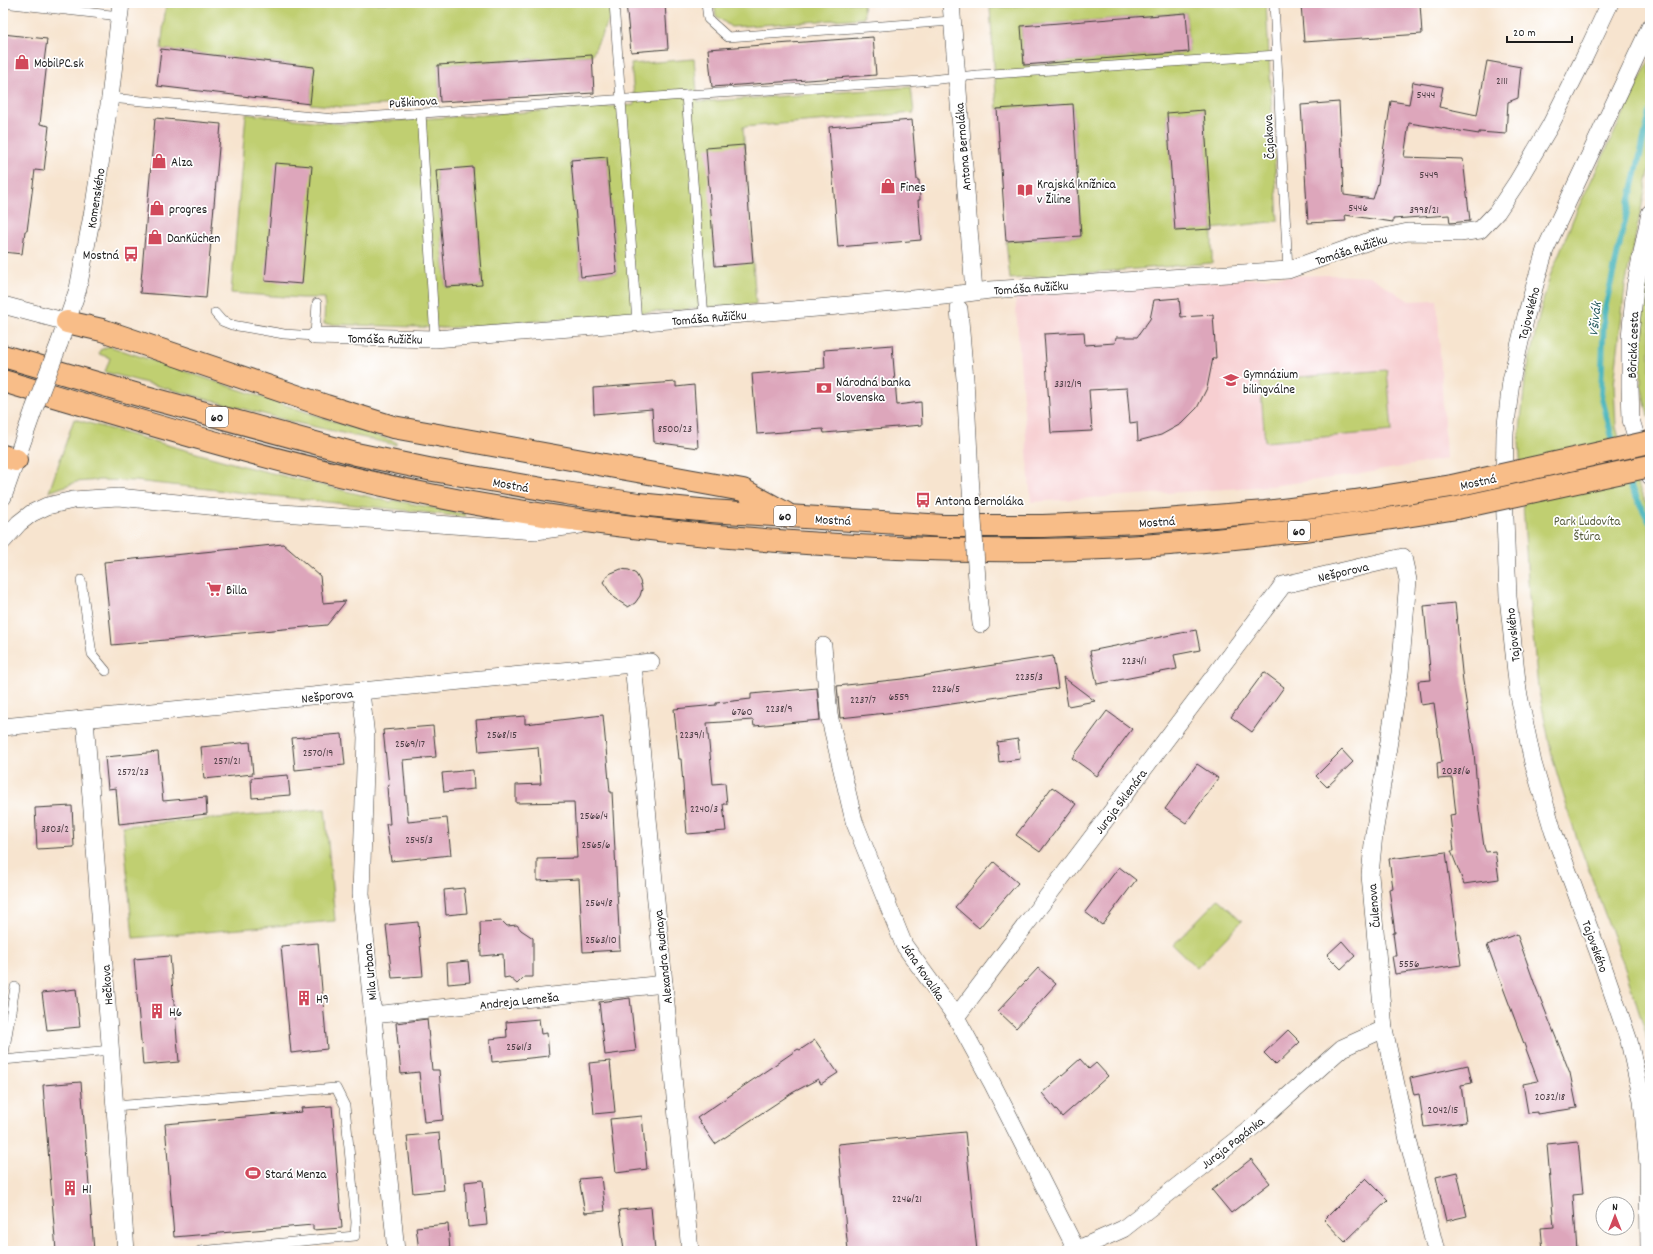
<svg xmlns="http://www.w3.org/2000/svg" width="1653" height="1254" viewBox="0 0 1653 1254" font-family="Dekko,sans-serif">
	<style>
		.built { fill: #f7cfd1 }
		.green { fill: #c0cf71; stroke: #6e7646; fill-rule: evenodd }
		.lines { fill: none; stroke-linecap: round; stroke-linejoin: round }
		.stream { stroke: #42b2b9; stroke-width: 6 }
		.building { fill: #dda6bb }
		.lane-casing { stroke: #3d3a37; stroke-width: 10 }
		.street-casing { stroke: #3d3a37; stroke-width: 18 }
		.primary-casing { stroke: #3d3a37; stroke-width: 24 }
		.lane { stroke: #fff; stroke-width: 9 }
		.street { stroke: #fff; stroke-width: 17 }
		.primary { stroke: #f8bd88; stroke-width: 22 }
		.street-bridge-casing { stroke: #3d3a37; stroke-width: 18; stroke-linecap: butt }
		.primary-bridge-casing { stroke: #3d3a37; stroke-width: 24; stroke-linecap: butt }
		.street-bridge { stroke: #fff; stroke-width: 17 }
		.primary-bridge { stroke: #f8bd88; stroke-width: 22 }
		.labels { text-anchor: middle; stroke-width: 3.5; stroke-linejoin: round; paint-order: stroke }
		.number-label { font-size: 11px; fill: #4c3e44 }
		.shield { fill: #fff; stroke: #606060; stroke-width: 1 }
		.shield-label { font-size: 12px; font-weight: bold; fill: #1c1c1c }
		.poi-label { font-size: 13px; fill: #1c1c1c; stroke: #fff; text-anchor: start }
		.street-label { font-size: 13px; fill: #1c1c1c; stroke: #fff }
		.park-label { font-size: 13px; fill: #555b3a; stroke: #fff }
		.water-label { font-size: 14px; font-style: italic; fill: #2d6063; stroke: #fff }
	</style>
	<rect width="100%" height="100%" fill="#fff"/>
	<filter id="ink" filterUnits="userSpaceOnUse"><feTurbulence type="fractalNoise" baseFrequency=".025" numOctaves="2"/><feDisplacementMap in="SourceGraphic" scale="8" xChannelSelector="R" yChannelSelector="G"/><feConvolveMatrix kernelMatrix="1 2 1 2 8 2 1 2 1" color-interpolation-filters="sRGB"/></filter>
	<filter id="wash" filterUnits="userSpaceOnUse"><feTurbulence type="fractalNoise" baseFrequency=".012" numOctaves="4" result="noise"/><feDisplacementMap in="SourceGraphic" scale="16" xChannelSelector="R" yChannelSelector="G"/><feGaussianBlur stdDeviation="0.9" result="paint"/><feColorMatrix in="noise" values="0 0 0 0 0 0 0 0 0 0 0 0 0 0 0 0 0 1.4 0 .05"/><feComposite in="paint" operator="in"/></filter>
	<g filter="url(#wash)">
		<rect width="100%" height="100%" fill="#f7e4cf"/>
		<!-- built -->
		<polygon class="built" points="1331,275 1371,277 1409,301 1437,300 1446,459 1355,475 1270,486 1031,502 1015,296 1289,276"/>
		<!-- green -->
		<g class="green">
			<polygon points="166,3 614,3 614,9 592,55 438,65 440,102 342,107 310,104 314,67 161,49"/>
			<polygon points="714,3 863,3 864,18 731,27 716,16"/>
			<path d="M1026 3H1266L1278 221 1212 229V263L1010 279 1006 241 1081 236 1073 105 997 109 990 8 1026 5ZM1186 13 1189 52 1024 65 1021 26ZM1204 110 1212 228 1176 231 1167 113Z"/>
			<path d="M694 59 698 102 911 87 914 113 743 127 756 304 448 328 324 324 325 298H301L231 293 246 114 343 124 635 105 631 64ZM607 157 617 273 581 277 571 160ZM473 168 482 285 446 287 436 171Z"/>
			<polygon points="1650,59 1650,167 1625,286 1614,385 1616,427 1626,462 1650,510 1650,1047 1628,977 1573,827 1553,760 1538,687 1529,596 1519,441 1525,381 1539,316 1550,276 1576,212"/>
			<polygon points="1650,261 1650,416 1648,416 1641,385 1641,336 1645,288"/>
			<polygon points="109,346 396,442 396,445 293,422 105,372 110,358 99,354 100,350"/>
			<polygon points="1387,370 1392,431 1265,442 1260,380"/>
			<polygon points="74,419 243,466 391,502 393,500 465,514 465,517 135,481 100,480 76,482 49,492"/>
			<polygon points="325,809 335,921 133,938 123,826"/>
			<polygon points="1218,899 1242,921 1197,968 1173,945"/>
		</g>
		<g class="lines">
			<!-- stream -->
			<polyline class="stream" points="1650,112 1604,313 1601,394 1619,465 1650,523"/>
		</g>
		<g id="blocks">
			<!-- building -->
			<g class="building">
				<polygon points="626,3 665,3 668,49 631,52"/>
				<polygon points="1316,3 1420,3 1422,34 1304,42 1301,4"/>
				<polygon points="1186,13 1189,52 1024,65 1021,26"/>
				<polygon points="3,34 47,39 44,62 47,62 40,124 49,126 44,171 35,170 27,231 25,231 22,254 3,252"/>
				<polygon points="873,37 876,75 712,87 708,49"/>
				<polygon points="161,49 314,67 310,104 157,86"/>
				<polygon points="592,55 594,93 440,102 438,65"/>
				<polygon points="1487,61 1521,67 1518,98 1508,102 1506,134 1479,132 1479,134 1409,123 1404,157 1463,159 1470,221 1450,223 1449,215 1393,219 1393,222 1345,215 1346,221 1308,223 1301,105 1339,102 1344,195 1373,199 1378,183 1391,101 1409,104 1413,82 1443,87 1439,107 1477,115"/>
				<polygon points="1073,104 1081,236 1006,241 997,109"/>
				<polygon points="1204,110 1212,229 1175,231 1167,113"/>
				<polygon points="155,118 221,124 206,298 140,293"/>
				<polygon points="912,120 917,180 919,180 920,200 918,200 921,240 838,247 829,127"/>
				<polygon points="744,145 753,263 715,266 706,148"/>
				<polygon points="607,157 617,273 581,277 571,160"/>
				<polygon points="275,163 312,166 302,284 265,281"/>
				<polygon points="473,167 482,285 446,287 436,170"/>
				<polygon points="1179,298 1181,317 1213,315 1216,358 1213,358 1207,388 1197,408 1181,424 1161,435 1138,441 1137,422 1130,423 1127,388 1089,390 1092,431 1051,433 1044,334 1084,332 1085,345 1115,343 1116,337 1137,337 1150,319 1154,300"/>
				<polygon points="892,345 897,405 921,402 922,425 824,433 823,429 757,434 752,374 825,368 824,350"/>
				<polygon points="676,382 676,387 694,385 698,448 654,442 652,409 594,414 593,388"/>
				<polygon points="283,544 320,576 323,603 346,601 327,625 112,645 104,562"/>
				<polygon points="621,569 629,570 636,574 640,581 642,589 640,596 635,603 628,607 614,598 603,582 609,574"/>
				<polygon points="1455,603 1463,682 1474,752 1479,811 1484,847 1486,852 1495,851 1499,879 1464,884 1451,851 1454,851 1450,815 1456,814 1452,778 1438,779 1437,763 1442,762 1434,703 1421,705 1418,681 1431,680 1424,606"/>
				<polygon points="1196,630 1200,650 1174,655 1177,669 1097,684 1090,651"/>
				<polygon points="1053,656 1058,688 905,711 840,718 837,686 902,679"/>
				<polygon points="1264,672 1284,687 1252,732 1231,717"/>
				<polygon points="1063,677 1095,701 1068,706"/>
				<polygon points="817,688 820,720 754,726 753,720 707,723 713,784 725,783 727,804 723,804 726,831 687,834 681,759 679,759 674,709 716,705 716,703 751,699 751,694"/>
				<polygon points="1107,711 1132,729 1097,776 1072,758"/>
				<polygon points="603,715 610,792 612,792 620,950 583,952 579,879 537,881 537,859 577,858 574,802 516,803 516,785 541,784 538,747 479,752 476,720 525,716 525,724"/>
				<polygon points="433,726 436,757 403,760 408,822 447,818 451,855 391,861 386,824 390,824 387,787 389,786 383,730"/>
				<polygon points="342,734 345,765 295,770 292,738"/>
				<polygon points="1018,739 1020,759 999,762 997,742"/>
				<polygon points="250,742 253,774 204,779 201,747"/>
				<polygon points="1342,750 1353,762 1327,787 1316,776"/>
				<polygon points="158,752 163,801 206,797 207,814 119,824 116,788 108,789 105,757"/>
				<polygon points="1197,764 1218,778 1186,823 1165,809"/>
				<polygon points="473,770 474,789 444,792 442,773"/>
				<polygon points="288,775 290,795 252,798 251,778"/>
				<polygon points="1052,787 1076,804 1040,852 1016,835"/>
				<polygon points="72,806 74,847 37,849 35,808"/>
				<polygon points="1446,852 1461,965 1395,974 1392,956 1396,956 1393,933 1395,933 1389,889 1393,888 1389,859"/>
				<polygon points="994,862 1018,883 979,928 955,907"/>
				<polygon points="1119,867 1136,880 1102,925 1085,912"/>
				<polygon points="464,888 467,913 446,915 444,890"/>
				<polygon points="502,921 507,926 517,925 521,930 533,938 533,977 524,977 517,984 509,977 504,978 503,954 481,956 480,922"/>
				<polygon points="418,922 423,976 392,978 386,925"/>
				<polygon points="1517,934 1535,985 1570,1073 1577,1108 1537,1114 1537,1112 1528,1113 1523,1084 1538,1081 1487,945"/>
				<polygon points="1342,941 1355,956 1341,969 1327,955"/>
				<polygon points="318,943 327,1049 291,1053 281,946"/>
				<polygon points="170,956 179,1062 143,1065 134,959"/>
				<polygon points="468,961 470,982 448,984 447,963"/>
				<polygon points="1038,968 1056,984 1016,1028 998,1011"/>
				<polygon points="76,989 80,1027 47,1030 42,993"/>
				<polygon points="630,998 636,1051 605,1055 599,1002"/>
				<polygon points="427,1019 432,1070 439,1070 443,1120 424,1122 419,1072 401,1074 396,1023"/>
				<polygon points="539,1019 541,1034 547,1033 549,1056 492,1062 490,1039 507,1037 506,1022"/>
				<polygon points="1288,1030 1300,1042 1276,1065 1264,1053"/>
				<polygon points="815,1040 838,1073 821,1084 818,1079 792,1093 715,1144 697,1118 798,1049 800,1050"/>
				<polygon points="1080,1059 1089,1069 1096,1063 1108,1076 1062,1117 1042,1093"/>
				<polygon points="610,1061 615,1112 594,1114 589,1063"/>
				<polygon points="1468,1065 1472,1083 1461,1085 1466,1122 1424,1127 1419,1094 1414,1095 1410,1078"/>
				<polygon points="81,1082 94,1251 56,1251 43,1085"/>
				<polygon points="332,1106 342,1228 313,1230 313,1225 174,1237 165,1124 302,1112 301,1108"/>
				<polygon points="642,1116 647,1169 616,1173 610,1119"/>
				<polygon points="965,1132 977,1251 848,1251 838,1144"/>
				<polygon points="439,1133 444,1190 413,1193 407,1136"/>
				<polygon points="1578,1141 1583,1194 1573,1195 1577,1251 1543,1251 1541,1228 1554,1227 1547,1144"/>
				<polygon points="1251,1159 1270,1183 1231,1213 1212,1190"/>
				<polygon points="1457,1172 1467,1216 1446,1221 1436,1177"/>
				<polygon points="601,1177 605,1211 585,1213 579,1179"/>
				<polygon points="1366,1178 1388,1200 1345,1242 1324,1220"/>
				<polygon points="483,1180 487,1225 468,1227 465,1182"/>
				<polygon points="651,1207 655,1251 624,1251 619,1210"/>
				<polygon points="448,1224 450,1251 419,1251 416,1227"/>
			</g>
		</g>
	</g>
	<g filter="url(#ink)">
		<use href="#blocks" fill-opacity="0" stroke="#3d3a37" stroke-width="1"/>
		<g class="lines">
			<!-- lane casing -->
			<g class="lane-casing">
				<g id="lane">
					<polyline points="3,3 120,16"/>
					<polyline points="614,3 637,323"/>
					<polyline points="706,3 708,19 728,37 952,21"/>
					<polyline points="1274,3 1288,270"/>
					<polyline points="686,95 704,317"/>
					<polyline points="110,98 335,119 686,95 921,81 977,75 1277,55"/>
					<polyline points="421,113 435,339"/>
					<polyline points="215,313 222,321 232,325 284,334 315,336 317,303"/>
					<polyline points="81,580 92,654 106,671"/>
					<polyline points="15,987 3,1060 111,1050"/>
					<polyline points="115,1106 336,1088 345,1106 356,1222 355,1236 200,1251"/>
				</g>
			</g>
			<!-- street casing -->
			<g class="street-casing">
				<g id="street">
					<polyline points="951,3 974,291"/>
					<polyline points="1650,213 1635,287 1630,337 1630,387 1631,420 1644,463 1650,476"/>
					<polyline points="3,305 67,322"/>
					<polyline points="959,309 965,379 970,475"/>
					<polyline points="315,336 435,339 817,308 944,296 990,290 1288,270 1375,239 1408,232 1460,233 1480,230 1497,212 1517,182 1550,126 1584,58 1610,3"/>
					<polyline points="59,344 78,289 94,205 110,98 121,3"/>
					<polyline points="3,497 34,409"/>
					<polyline points="3,541 19,523 32,513 47,506 73,500 118,497 268,512 536,531 580,525"/>
					<polyline points="978,595 981,624"/>
					<polyline points="823,646 829,715 854,821 904,945 956,1017 992,1083 1077,1251"/>
					<polyline points="633,664 690,1251"/>
					<polyline points="361,692 366,737 361,894 396,1251"/>
					<polyline points="85,719 126,1251"/>
					<polyline points="3,727 651,662"/>
					<polyline points="373,1015 664,984"/>
					<polyline points="956,1017 1283,585 1403,557 1408,580 1400,673 1374,834 1370,875 1384,1029 1408,1140 1436,1251"/>
					<polyline points="1076,1250 1123,1229 1259,1122 1342,1048 1384,1029"/>
					<polyline points="1649,1251 1648,1164 1642,1100 1629,1041 1600,957 1553,831 1533,763 1518,691 1508,597 1504,491 1505,433 1511,381 1526,316 1545,250 1650,27"/>
				</g>
			</g>
			<!-- primary casing -->
			<g class="primary-casing">
				<g id="primary">
					<polyline points="67,322 102,330 326,406 393,427 743,490 785,513"/>
					<polyline points="3,356 135,394 356,454 433,470 565,493 638,504 710,511 944,526 1043,526 1140,522 1265,512 1355,501 1452,486"/>
					<path d="M3 381C143 422 283 465 425 494 542 518 660 532 778 541 899 550 1020 554 1141 546 1247 539 1352 525 1457 508"/>
					<polyline points="3,456 16,460"/>
				</g>
			</g>
			<!-- lane -->
			<use href="#lane" class="lane"/>
			<!-- street -->
			<use href="#street" class="street"/>
			<!-- primary -->
			<use href="#primary" class="primary"/>
			<!-- street-bridge casing -->
			<g class="street-bridge-casing">
				<g id="street-bridge">
					<polyline points="34,409 59,344"/>
					<polyline points="970,475 978,595"/>
				</g>
			</g>
			<!-- primary-bridge casing -->
			<g class="primary-bridge-casing">
				<g id="primary-bridge">
					<polyline points="1452,486 1650,442"/>
					<polyline points="1457,508 1650,466"/>
				</g>
			</g>
			<!-- street-bridge -->
			<use href="#street-bridge" class="street-bridge"/>
			<!-- primary-bridge -->
			<use href="#primary-bridge" class="primary-bridge"/>
		</g>
	</g>
	<!-- icons -->
	<defs>
		<g id="shop-bare" transform="scale(1.2)"><path d="M-5-2.5h2.3a2.7 3.5 0 0 1 5.4 0H5L5.5 6h-11ZM-1.5-2.5h3a1.5 2.3 0 0 0-3 0Z" fill="#d1495b" stroke="#fff" stroke-width="2.5" paint-order="stroke"/></g>
		<g id="library-bare" transform="scale(1.2)"><path d="M-6-4Q-3-5.5-.7-3.5V5Q-3 3-6 4ZM6-4Q3-5.5 .7-3.5V5Q3 3 6 4Z" fill="#d1495b" stroke="#fff" stroke-width="2.5" paint-order="stroke"/></g>
		<g id="bus-bare" transform="scale(1.2)"><path d="M-5-6H5V4H4V6H2V4H-2V6H-4V4H-5ZM-3.5-4V0h7V-4ZM-3.5 1.2v1.5H-2V1.2ZM2 1.2v1.5H3.5V1.2Z" fill="#d1495b" stroke="#fff" stroke-width="2.5" paint-order="stroke"/></g>
		<g id="school-bare" transform="scale(1.2)"><path d="M0-5L7-2L0 1L-7-2ZM-4 1L0 2.5L4 1V4Q0 6-4 4Z" fill="#d1495b" stroke="#fff" stroke-width="2.5" paint-order="stroke"/></g>
		<g id="bank-bare" transform="scale(1.2)"><path d="M-6-4H6V4H-6ZM0-2.3a2.3 2.3 0 1 0 0 4.6a2.3 2.3 0 1 0 0-4.6Z" fill="#d1495b" stroke="#fff" stroke-width="2.5" paint-order="stroke"/></g>
		<g id="supermarket-bare" transform="scale(1.2)"><path d="M-6-5.5h2.5l.6 2H6L4.5 2H-2.5L-4.4-4H-6ZM-1.5 3.2a1.3 1.3 0 1 0 .1 0ZM3 3.2a1.3 1.3 0 1 0 .1 0Z" fill="#d1495b" stroke="#fff" stroke-width="2.5" paint-order="stroke"/></g>
		<g id="building-bare" transform="scale(1.2)"><path d="M-4-6H4V6H1V3H-1V6H-4ZM-2.5-4.3h1.7v1.8h-1.7ZM.8-4.3h1.7v1.8H.8ZM-2.5-1h1.7V.8h-1.7ZM.8-1h1.7V.8H.8Z" fill="#d1495b" stroke="#fff" stroke-width="2.5" paint-order="stroke"/></g>
		<g id="stadium-bare" transform="scale(1.2)"><path d="M0-5a6.5 5 0 1 0 0 10a6.5 5 0 1 0 0-10ZM-3.5-1.8h7v3.6h-7Z" fill="#d1495b" stroke="#fff" stroke-width="2.5" paint-order="stroke"/></g>
	</defs>
	<g fill-rule="evenodd">
		<use href="#shop-bare" x="22" y="62"/>
		<use href="#shop-bare" x="159" y="161"/>
		<use href="#shop-bare" x="888" y="186"/>
		<use href="#library-bare" x="1025" y="190"/>
		<use href="#shop-bare" x="157" y="208"/>
		<use href="#shop-bare" x="155" y="237"/>
		<use href="#bus-bare" x="131" y="254"/>
		<use href="#school-bare" x="1231" y="380"/>
		<use href="#bank-bare" x="824" y="388"/>
		<use href="#bus-bare" x="923" y="500"/>
		<use href="#supermarket-bare" x="214" y="589"/>
		<use href="#building-bare" x="304" y="998"/>
		<use href="#building-bare" x="157" y="1011"/>
		<use href="#stadium-bare" x="253" y="1173"/>
		<use href="#building-bare" x="70" y="1188"/>
	</g>
	<g class="labels">
		<!-- number labels -->
		<g class="number-label">
			<text x="1502" y="84">2111</text>
			<text x="1426" y="98">5444</text>
			<text x="1429" y="178">5449</text>
			<text x="1358" y="211">5446</text>
			<text x="1424" y="213">3998/21</text>
			<text x="1068" y="387">3312/19</text>
			<text x="675" y="432">8500/23</text>
			<text x="1134" y="664">2234/1</text>
			<text x="1029" y="680">2235/3</text>
			<text x="946" y="692">2236/5</text>
			<text x="899" y="700">6559</text>
			<text x="863" y="703">2237/7</text>
			<text x="779" y="712">2238/9</text>
			<text x="742" y="715">6760</text>
			<text x="502" y="738">2568/15</text>
			<text x="692" y="738">2239/1</text>
			<text x="410" y="747">2569/17</text>
			<text x="318" y="756">2570/19</text>
			<text x="227" y="764">2571/21</text>
			<text x="1456" y="774">2038/6</text>
			<text x="133" y="775">2572/23</text>
			<text x="704" y="812">2240/3</text>
			<text x="594" y="819">2566/4</text>
			<text x="55" y="832">3803/2</text>
			<text x="419" y="843">2545/3</text>
			<text x="596" y="848">2565/6</text>
			<text x="599" y="906">2564/8</text>
			<text x="601" y="943">2563/10</text>
			<text x="1409" y="967">5556</text>
			<text x="519" y="1050">2561/3</text>
			<text x="1550" y="1100">2032/18</text>
			<text x="1443" y="1113">2042/15</text>
			<text x="907" y="1202">2246/21</text>
		</g>
		<!-- shield labels -->
		<g class="shield">
			<rect x="206" y="407" width="22" height="20" rx="3"/>
			<rect x="774" y="506" width="22" height="20" rx="3"/>
			<rect x="1288" y="521" width="22" height="20" rx="3"/>
		</g>
		<g class="shield-label">
			<text x="217" y="421">60</text>
			<text x="785" y="520">60</text>
			<text x="1299" y="535">60</text>
		</g>
		<!-- poi labels -->
		<g class="poi-label">
			<text x="34" y="67">MobilPC.sk</text>
			<text x="171" y="166">Alza</text>
			<text x="1037" y="188">Krajská knižnica<tspan x="1037" dy="15">v Žiline</tspan></text>
			<text x="900" y="191">Fines</text>
			<text x="169" y="213">progres</text>
			<text x="167" y="242">DanKüchen</text>
			<text x="119" y="259" text-anchor="end">Mostná</text>
			<text x="1243" y="378">Gymnázium<tspan x="1243" dy="15">bilingválne</tspan></text>
			<text x="836" y="386">Národná banka<tspan x="836" dy="15">Slovenska</tspan></text>
			<text x="935" y="505">Antona Bernoláka</text>
			<text x="226" y="594">Billa</text>
			<text x="316" y="1003">H9</text>
			<text x="169" y="1016">H6</text>
			<text x="265" y="1178">Stará Menza</text>
			<text x="82" y="1193">H1</text>
		</g>
		<!-- street labels -->
		<g class="street-label">
			<text transform="translate(413 101) rotate(-4)" y="5">Puškinova</text>
			<text transform="translate(1268 137) rotate(-93)" y="5">Čajakova</text>
			<text transform="translate(962 147) rotate(-95)" y="5">Antona Bernoláka</text>
			<text transform="translate(95 198) rotate(-81)" y="5">Komenského</text>
			<text transform="translate(1351 249) rotate(-18)" y="5">Tomáša Ružičku</text>
			<text transform="translate(1031 287) rotate(-4)" y="5">Tomáša Ružičku</text>
			<text transform="translate(1528 313) rotate(-75)" y="5">Tajovského</text>
			<text transform="translate(709 317) rotate(-5)" y="5">Tomáša Ružičku</text>
			<text transform="translate(385 338) rotate(1)" y="5">Tomáša Ružičku</text>
			<text transform="translate(1632 345) rotate(-88)" y="5">Bôrická cesta</text>
			<text transform="translate(1478 481) rotate(-12)" y="5">Mostná</text>
			<text transform="translate(511 484) rotate(10)" y="5">Mostná</text>
			<text transform="translate(833 519) rotate(3)" y="5">Mostná</text>
			<text transform="translate(1157 521) rotate(-4)" y="5">Mostná</text>
			<text transform="translate(1343 571) rotate(-13)" y="5">Nešporova</text>
			<text transform="translate(1512 635) rotate(-96)" y="5">Tajovského</text>
			<text transform="translate(327 695) rotate(-6)" y="5">Nešporova</text>
			<text transform="translate(1120 801) rotate(-53)" y="5">Juraja Sklenára</text>
			<text transform="translate(1373 906) rotate(-95)" y="5">Čulenova</text>
			<text transform="translate(1596 946) rotate(70)" y="5">Tajovského</text>
			<text transform="translate(662 957) rotate(-96)" y="5">Alexandra Rudnaya</text>
			<text transform="translate(924 971) rotate(56)" y="5">Jána Kovalíka</text>
			<text transform="translate(369 972) rotate(-95)" y="5">Mila Urbana</text>
			<text transform="translate(106 985) rotate(-94)" y="5">Hečkova</text>
			<text transform="translate(519 1000) rotate(-6)" y="5">Andreja Lemeša</text>
			<text transform="translate(1232 1142) rotate(-38)" y="5">Juraja Papánka</text>
		</g>
		<!-- park labels -->
		<g class="park-label">
			<text x="1587" y="525">Park Ľudovíta<tspan x="1587" dy="15">Štúra</tspan></text>
		</g>
		<!-- water labels -->
		<g class="water-label">
			<text transform="translate(1594 319) rotate(-84)" y="5">Všivák</text>
		</g>
	</g>
	<!-- margin -->
	<rect width="1653" height="1254" fill="none" stroke="#fff" stroke-width="16"/>
	<!-- north arrow -->
	<g transform="translate(1615 1216)"><circle r="19" fill="#ffffff" stroke="#a4a4a4"/>
	<path d="M0-3L7 15L0 10L-7 15Z" fill="#d1495b"/>
	<text y="-6" font-size="11" font-weight="bold" text-anchor="middle" fill="#1c1c1c">N</text>
	</g>
	<!-- scale -->
	<path d="M1507 36v6h65v-6" fill="none" stroke="#1c1c1c" stroke-width="2"/>
	<text x="1513" y="36" font-size="12" fill="#1c1c1c" stroke="#ffffff" stroke-width="3" paint-order="stroke">20 m</text>
</svg>
